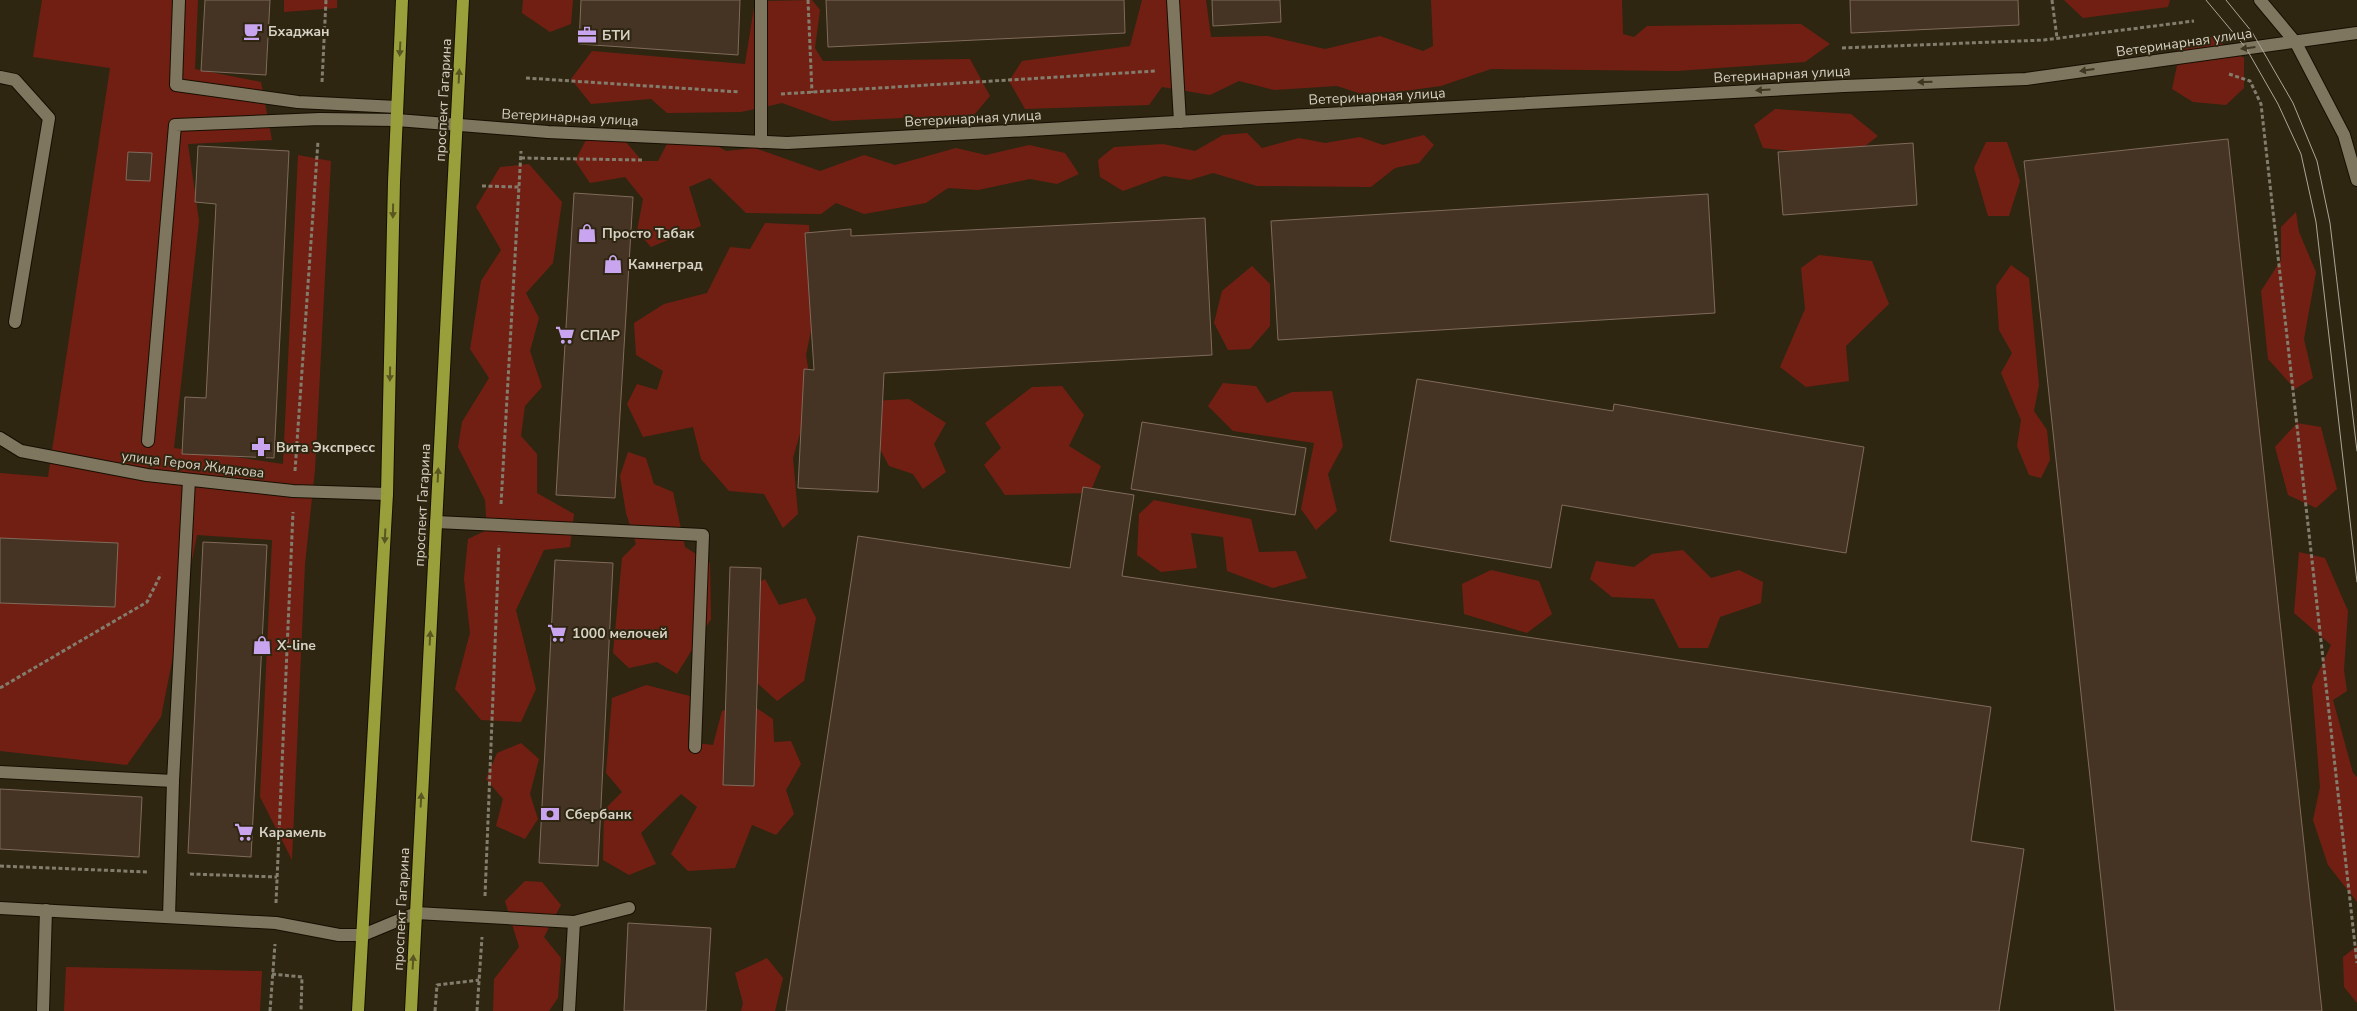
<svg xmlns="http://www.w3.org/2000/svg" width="2357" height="1011" viewBox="0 0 2357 1011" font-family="'Nunito Sans',sans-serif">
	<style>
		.green { fill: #721f13 }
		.building { fill: #453324; stroke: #806b5b }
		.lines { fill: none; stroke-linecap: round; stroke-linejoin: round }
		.minor-casing { stroke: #160f00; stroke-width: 14 }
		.major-casing { stroke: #160f00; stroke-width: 14 }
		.path { stroke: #837d6d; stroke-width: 3; stroke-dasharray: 4 2.5; stroke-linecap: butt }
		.minor { stroke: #7f765f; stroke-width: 12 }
		.major { stroke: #999f3a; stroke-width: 12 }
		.tram { stroke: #ada799; stroke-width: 1 }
		.oneway { fill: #3e3621 }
		.oneway2 { fill: #595621 }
		.labels { text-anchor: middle; stroke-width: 4; stroke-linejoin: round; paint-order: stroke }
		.poi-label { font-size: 14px; font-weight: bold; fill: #d6d1c5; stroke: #2e2611; text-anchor: start }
		.street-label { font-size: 14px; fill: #d6d1c5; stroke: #2e2611 }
	</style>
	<rect width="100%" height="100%" fill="#2e2611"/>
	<!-- green -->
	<g class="green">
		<polygon points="42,0 198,0 195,69 261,82 272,140 188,144 199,221 174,448 283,464 298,155 331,161 315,470 305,564 292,860 260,797 272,540 197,535 161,717 127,765 0,751 0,473 48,477 110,68 33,57"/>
		<polygon points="284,0 337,0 337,8 284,12"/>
		<polygon points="523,0 573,0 571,24 550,32 522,13"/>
		<polygon points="812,0 820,10 815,48 823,61 970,59 990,96 974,115 832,121 782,103 741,112 667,113 651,99 591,104 571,79 592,51 745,64 755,1"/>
		<polygon points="1142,0 1206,0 1211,37 1268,36 1325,49 1380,36 1423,51 1433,46 1431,0 1622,0 1623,34 1634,37 1647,26 1801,24 1830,44 1805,62 1676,71 1491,69 1441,86 1368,96 1337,86 1274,90 1239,81 1210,95 1162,87 1149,105 1025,109 1009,81 1022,61 1130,46"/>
		<polygon points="2064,0 2170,0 2168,7 2083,18"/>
		<polygon points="2212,37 2244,58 2244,88 2226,105 2193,102 2172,89 2181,47"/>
		<polygon points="1775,109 1851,114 1878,136 1851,157 1763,148 1754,125"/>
		<polygon points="693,132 726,151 755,148 820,171 864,155 895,165 956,148 986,155 1029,145 1065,153 1079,174 1057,184 1030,179 978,190 948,188 926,203 864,214 836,203 821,214 746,213 710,178 689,187 701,226 651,247 637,231 643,199 625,177 590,183 575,161 586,140 626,142 642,161 658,161 667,144"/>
		<polygon points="1247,133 1262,148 1299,138 1325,143 1360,137 1383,145 1424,135 1434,145 1419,163 1395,168 1371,187 1257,186 1213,173 1190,180 1164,176 1123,191 1100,177 1098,160 1114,147 1163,144 1195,151 1223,135"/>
		<polygon points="1986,142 2007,142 2020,181 2009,216 1988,216 1974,168"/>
		<polygon points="529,164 562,202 553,263 526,293 539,318 530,351 542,387 525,406 521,436 537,454 537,493 574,514 570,547 544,550 516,610 536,689 521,722 481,720 455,689 470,633 464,579 468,539 487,530 485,500 458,447 462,422 489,378 470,349 481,281 501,250 476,207 500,167"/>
		<polygon points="2296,212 2299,232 2316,272 2304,339 2313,378 2295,389 2268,359 2261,291 2281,260 2281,227"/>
		<polygon points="765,223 809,225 814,316 806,355 812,392 793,458 798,514 783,528 764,494 729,491 701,459 693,427 643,437 627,404 637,384 657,390 663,371 636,355 634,323 664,304 707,293 730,247 750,249"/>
		<polygon points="1819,255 1872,261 1889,304 1846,346 1849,381 1806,387 1780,367 1805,309 1801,268"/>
		<polygon points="2011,265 2029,278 2039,385 2034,411 2047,430 2050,460 2041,478 2029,475 2017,446 2021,420 2001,373 2012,353 1999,330 1996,286"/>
		<polygon points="1252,266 1270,284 1270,326 1250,349 1228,350 1214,323 1222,291"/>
		<polygon points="1223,383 1256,386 1267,403 1292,392 1332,391 1343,446 1328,474 1337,511 1316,530 1301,509 1314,443 1233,431 1208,406"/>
		<polygon points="1062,386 1084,415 1069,446 1101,466 1090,493 1005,495 984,465 1001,448 985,423 1032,387"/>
		<polygon points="909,399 946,423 934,444 946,472 923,489 913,474 889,466 865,421 873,401"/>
		<polygon points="2297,423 2321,427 2337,489 2316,508 2288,495 2275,447"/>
		<polygon points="628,452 646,458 654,484 673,492 685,547 710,563 711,619 677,674 657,662 629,668 613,653 622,558 636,544 626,513 620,476"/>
		<polygon points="1154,500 1251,519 1259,552 1296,551 1307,578 1273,588 1227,571 1223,537 1191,533 1197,568 1161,572 1137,555 1139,514"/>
		<polygon points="1683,550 1711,578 1739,570 1763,582 1761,603 1720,617 1708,648 1679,648 1654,599 1612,597 1590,579 1596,561 1634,567 1652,554"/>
		<polygon points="2299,552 2325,558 2348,611 2344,670 2347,691 2333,700 2353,773 2357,777 2357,902 2328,865 2313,820 2320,787 2312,686 2331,645 2294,613"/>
		<polygon points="1491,570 1539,581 1552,614 1527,633 1464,614 1462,584"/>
		<polygon points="765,579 779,605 806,598 816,618 804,681 777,701 744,671 747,589"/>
		<polygon points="646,685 690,696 688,742 713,745 722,711 747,702 773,719 774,742 791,741 801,764 786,790 794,814 776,835 752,825 735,868 688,871 671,854 697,807 681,794 641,833 656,864 629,875 603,860 604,810 622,792 606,773 612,698"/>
		<polygon points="521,743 539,759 530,794 538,819 525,839 496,826 503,799 486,779 497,753"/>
		<polygon points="525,881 542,882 561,905 544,937 561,958 558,998 549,1011 493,1011 494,979 519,947 505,901"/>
		<polygon points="2357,946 2357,1003 2344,987 2343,957"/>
		<polygon points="767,958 783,978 775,1011 741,1011 743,1003 735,973"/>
		<polygon points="66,967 262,971 260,1011 64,1011"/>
	</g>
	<!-- building -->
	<g class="building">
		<polygon points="205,0 270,0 266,75 201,71"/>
		<polygon points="581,0 740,0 738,55 579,44"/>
		<polygon points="826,0 1124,0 1125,33 828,47"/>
		<polygon points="1212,0 1280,0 1281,22 1213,26"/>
		<polygon points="1850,0 2018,0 2019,25 1851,33"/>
		<polygon points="2228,139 2322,1011 2115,1011 2024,161"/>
		<polygon points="1913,143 1917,205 1783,215 1778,152"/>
		<polygon points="198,146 289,151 274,458 182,454 185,397 206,398 211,300 216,204 195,202"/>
		<polygon points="128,152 152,153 150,181 126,180"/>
		<polygon points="574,193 633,197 615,498 556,495"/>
		<polygon points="1708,194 1715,313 1278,340 1271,221"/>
		<polygon points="1205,218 1212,355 884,373 878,492 798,488 804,369 814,370 805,233 851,229 851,236"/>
		<polygon points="1417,379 1613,411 1614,404 1864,447 1846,553 1562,505 1551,568 1390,541"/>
		<polygon points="1142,422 1306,448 1295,515 1131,489"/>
		<polygon points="1083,487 1134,495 1122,576 1991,707 1971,841 2024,849 1999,1011 786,1011 858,536 1070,568"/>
		<polygon points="0,538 118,543 115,607 0,603"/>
		<polygon points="203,542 267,545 251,857 188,853"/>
		<polygon points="555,560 613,563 598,866 539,863"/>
		<polygon points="730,567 761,568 754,786 723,785"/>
		<polygon points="0,789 142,797 139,857 0,849"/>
		<polygon points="628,923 711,928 706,1011 624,1011"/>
	</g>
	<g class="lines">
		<!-- minor casing -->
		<g class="minor-casing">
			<g id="minor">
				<polyline points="179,0 176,85 298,102 397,107"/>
				<polyline points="761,0 761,142"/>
				<polyline points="1173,0 1180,122"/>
				<polyline points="2260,0 2296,43 2344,135 2357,180"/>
				<polyline points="0,77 15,80 49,118 15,322"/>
				<polyline points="0,438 21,451 147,475 293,491 387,494"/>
				<polyline points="148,441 175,125 320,119 397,120 548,132 787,143 1844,86 2026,79 2357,33"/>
				<polyline points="436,522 703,535 695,747"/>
				<polyline points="0,772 173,781 189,480"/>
				<polyline points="0,908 276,923 339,935 363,935 416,913 574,922 629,908"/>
				<polyline points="169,917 173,781"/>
				<polyline points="43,1011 46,910"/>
				<polyline points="569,1011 574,922"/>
			</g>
		</g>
		<!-- major casing -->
		<g class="major-casing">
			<g id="major">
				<polyline points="358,1011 387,494 394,182 402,0"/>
				<polyline points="411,1011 463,0"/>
			</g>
		</g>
		<!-- path -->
		<g class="path">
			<polyline points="808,0 812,93"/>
			<polyline points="2052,0 2057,38"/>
			<polyline points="1842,48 2044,40 2194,21"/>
			<polyline points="2229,74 2250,81 2261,104 2357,963"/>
			<polyline points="526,78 740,92"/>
			<polyline points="322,82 326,0"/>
			<polyline points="781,94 1156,71"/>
			<polyline points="521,158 642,160"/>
			<polyline points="482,186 519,187"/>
			<polyline points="295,471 318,141"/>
			<polyline points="501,504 521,151"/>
			<polyline points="0,688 147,602 161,574"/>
			<polyline points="0,866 149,872"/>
			<polyline points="190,874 277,877"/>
			<polyline points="485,896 499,545"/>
			<polyline points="276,903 293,512"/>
			<polyline points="272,974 302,977 301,1011"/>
			<polyline points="270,1011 275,944"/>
			<polyline points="435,1011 437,985 479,980"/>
			<polyline points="477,1011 482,937"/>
		</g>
		<!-- minor -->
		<use href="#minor" class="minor"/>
		<!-- major -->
		<use href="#major" class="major"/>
		<!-- tram -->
		<g class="tram">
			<polyline points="2206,0 2246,48 2278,104 2301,154 2316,222 2357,582"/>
			<polyline points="2226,0 2252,32 2293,103 2317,161 2330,223 2357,451"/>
		</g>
	</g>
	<!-- one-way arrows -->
	<defs><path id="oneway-solid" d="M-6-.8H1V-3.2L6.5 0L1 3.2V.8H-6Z" transform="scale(1.25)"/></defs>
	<g class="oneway">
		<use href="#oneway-solid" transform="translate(2248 48) rotate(173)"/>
		<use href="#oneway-solid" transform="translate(2087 70) rotate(172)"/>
		<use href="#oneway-solid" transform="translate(1925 82) rotate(178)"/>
		<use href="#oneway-solid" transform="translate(1763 90) rotate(177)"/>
	</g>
	<g class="oneway2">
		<use href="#oneway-solid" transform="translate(400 49) rotate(93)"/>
		<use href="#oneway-solid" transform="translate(459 76) rotate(-87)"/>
		<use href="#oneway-solid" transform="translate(393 211) rotate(91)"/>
		<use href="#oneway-solid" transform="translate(390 374) rotate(91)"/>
		<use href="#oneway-solid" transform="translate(438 475) rotate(-87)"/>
		<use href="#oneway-solid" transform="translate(385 536) rotate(93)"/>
		<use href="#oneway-solid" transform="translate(430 638) rotate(-87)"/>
		<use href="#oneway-solid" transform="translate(421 800) rotate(-87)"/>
		<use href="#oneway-solid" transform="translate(413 962) rotate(-87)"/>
	</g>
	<!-- icons -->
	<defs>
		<g id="cafe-bare" transform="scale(1.5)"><path d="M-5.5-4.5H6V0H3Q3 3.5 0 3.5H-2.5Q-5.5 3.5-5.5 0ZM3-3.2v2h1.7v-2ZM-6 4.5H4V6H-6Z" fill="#c8a5ee" stroke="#2e2611" stroke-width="2.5" paint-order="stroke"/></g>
		<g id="office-bare" transform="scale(1.5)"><path d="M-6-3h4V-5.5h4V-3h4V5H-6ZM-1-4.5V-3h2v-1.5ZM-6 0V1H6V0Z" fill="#c8a5ee" stroke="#2e2611" stroke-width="2.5" paint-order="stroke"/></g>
		<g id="shop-bare" transform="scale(1.5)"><path d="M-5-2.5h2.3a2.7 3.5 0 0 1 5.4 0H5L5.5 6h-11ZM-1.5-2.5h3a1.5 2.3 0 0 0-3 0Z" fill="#c8a5ee" stroke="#2e2611" stroke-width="2.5" paint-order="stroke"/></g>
		<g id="supermarket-bare" transform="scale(1.5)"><path d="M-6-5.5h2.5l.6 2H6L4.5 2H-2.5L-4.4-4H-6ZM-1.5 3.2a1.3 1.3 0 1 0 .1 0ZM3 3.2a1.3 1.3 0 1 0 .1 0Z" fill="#c8a5ee" stroke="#2e2611" stroke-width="2.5" paint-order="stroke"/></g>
		<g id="pharmacy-bare" transform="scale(1.5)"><path d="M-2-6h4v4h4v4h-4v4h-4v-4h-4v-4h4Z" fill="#c8a5ee" stroke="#2e2611" stroke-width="2.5" paint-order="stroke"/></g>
		<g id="bank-bare" transform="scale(1.5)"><path d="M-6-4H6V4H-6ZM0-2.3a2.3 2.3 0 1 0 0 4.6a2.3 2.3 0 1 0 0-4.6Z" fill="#c8a5ee" stroke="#2e2611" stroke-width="2.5" paint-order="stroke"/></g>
	</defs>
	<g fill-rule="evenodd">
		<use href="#cafe-bare" x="253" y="31"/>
		<use href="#office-bare" x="587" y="35"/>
		<use href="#shop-bare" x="587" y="233"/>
		<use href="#shop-bare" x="613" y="264"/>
		<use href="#supermarket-bare" x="565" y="335"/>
		<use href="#pharmacy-bare" x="261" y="447"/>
		<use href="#supermarket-bare" x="557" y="633"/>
		<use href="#shop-bare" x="262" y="645"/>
		<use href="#bank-bare" x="550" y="814"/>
		<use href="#supermarket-bare" x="244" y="832"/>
	</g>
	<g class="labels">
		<!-- poi labels -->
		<g class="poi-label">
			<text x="268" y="36">Бхаджан</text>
			<text x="602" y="40">БТИ</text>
			<text x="602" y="238">Просто Табак</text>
			<text x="628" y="269">Камнеград</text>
			<text x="580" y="340">СПАР</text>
			<text x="276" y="452">Вита Экспресс</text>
			<text x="572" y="638">1000 мелочей</text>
			<text x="277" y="650">X-line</text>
			<text x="565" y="819">Сбербанк</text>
			<text x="259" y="837">Карамель</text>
		</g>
		<!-- street labels -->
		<g class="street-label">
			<text transform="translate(2184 42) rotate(-8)" y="5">Ветеринарная улица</text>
			<text transform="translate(1782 74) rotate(-3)" y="5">Ветеринарная улица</text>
			<text transform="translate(1377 96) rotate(-3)" y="5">Ветеринарная улица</text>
			<text transform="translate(443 100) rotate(-87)" y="5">проспект Гагарина</text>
			<text transform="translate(570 117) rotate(3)" y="5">Ветеринарная улица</text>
			<text transform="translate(973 118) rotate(-3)" y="5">Ветеринарная улица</text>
			<text transform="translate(193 464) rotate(7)" y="5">улица Героя Жидкова</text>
			<text transform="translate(422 505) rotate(-87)" y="5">проспект Гагарина</text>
			<text transform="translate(401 909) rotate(-87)" y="5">проспект Гагарина</text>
		</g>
	</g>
</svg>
